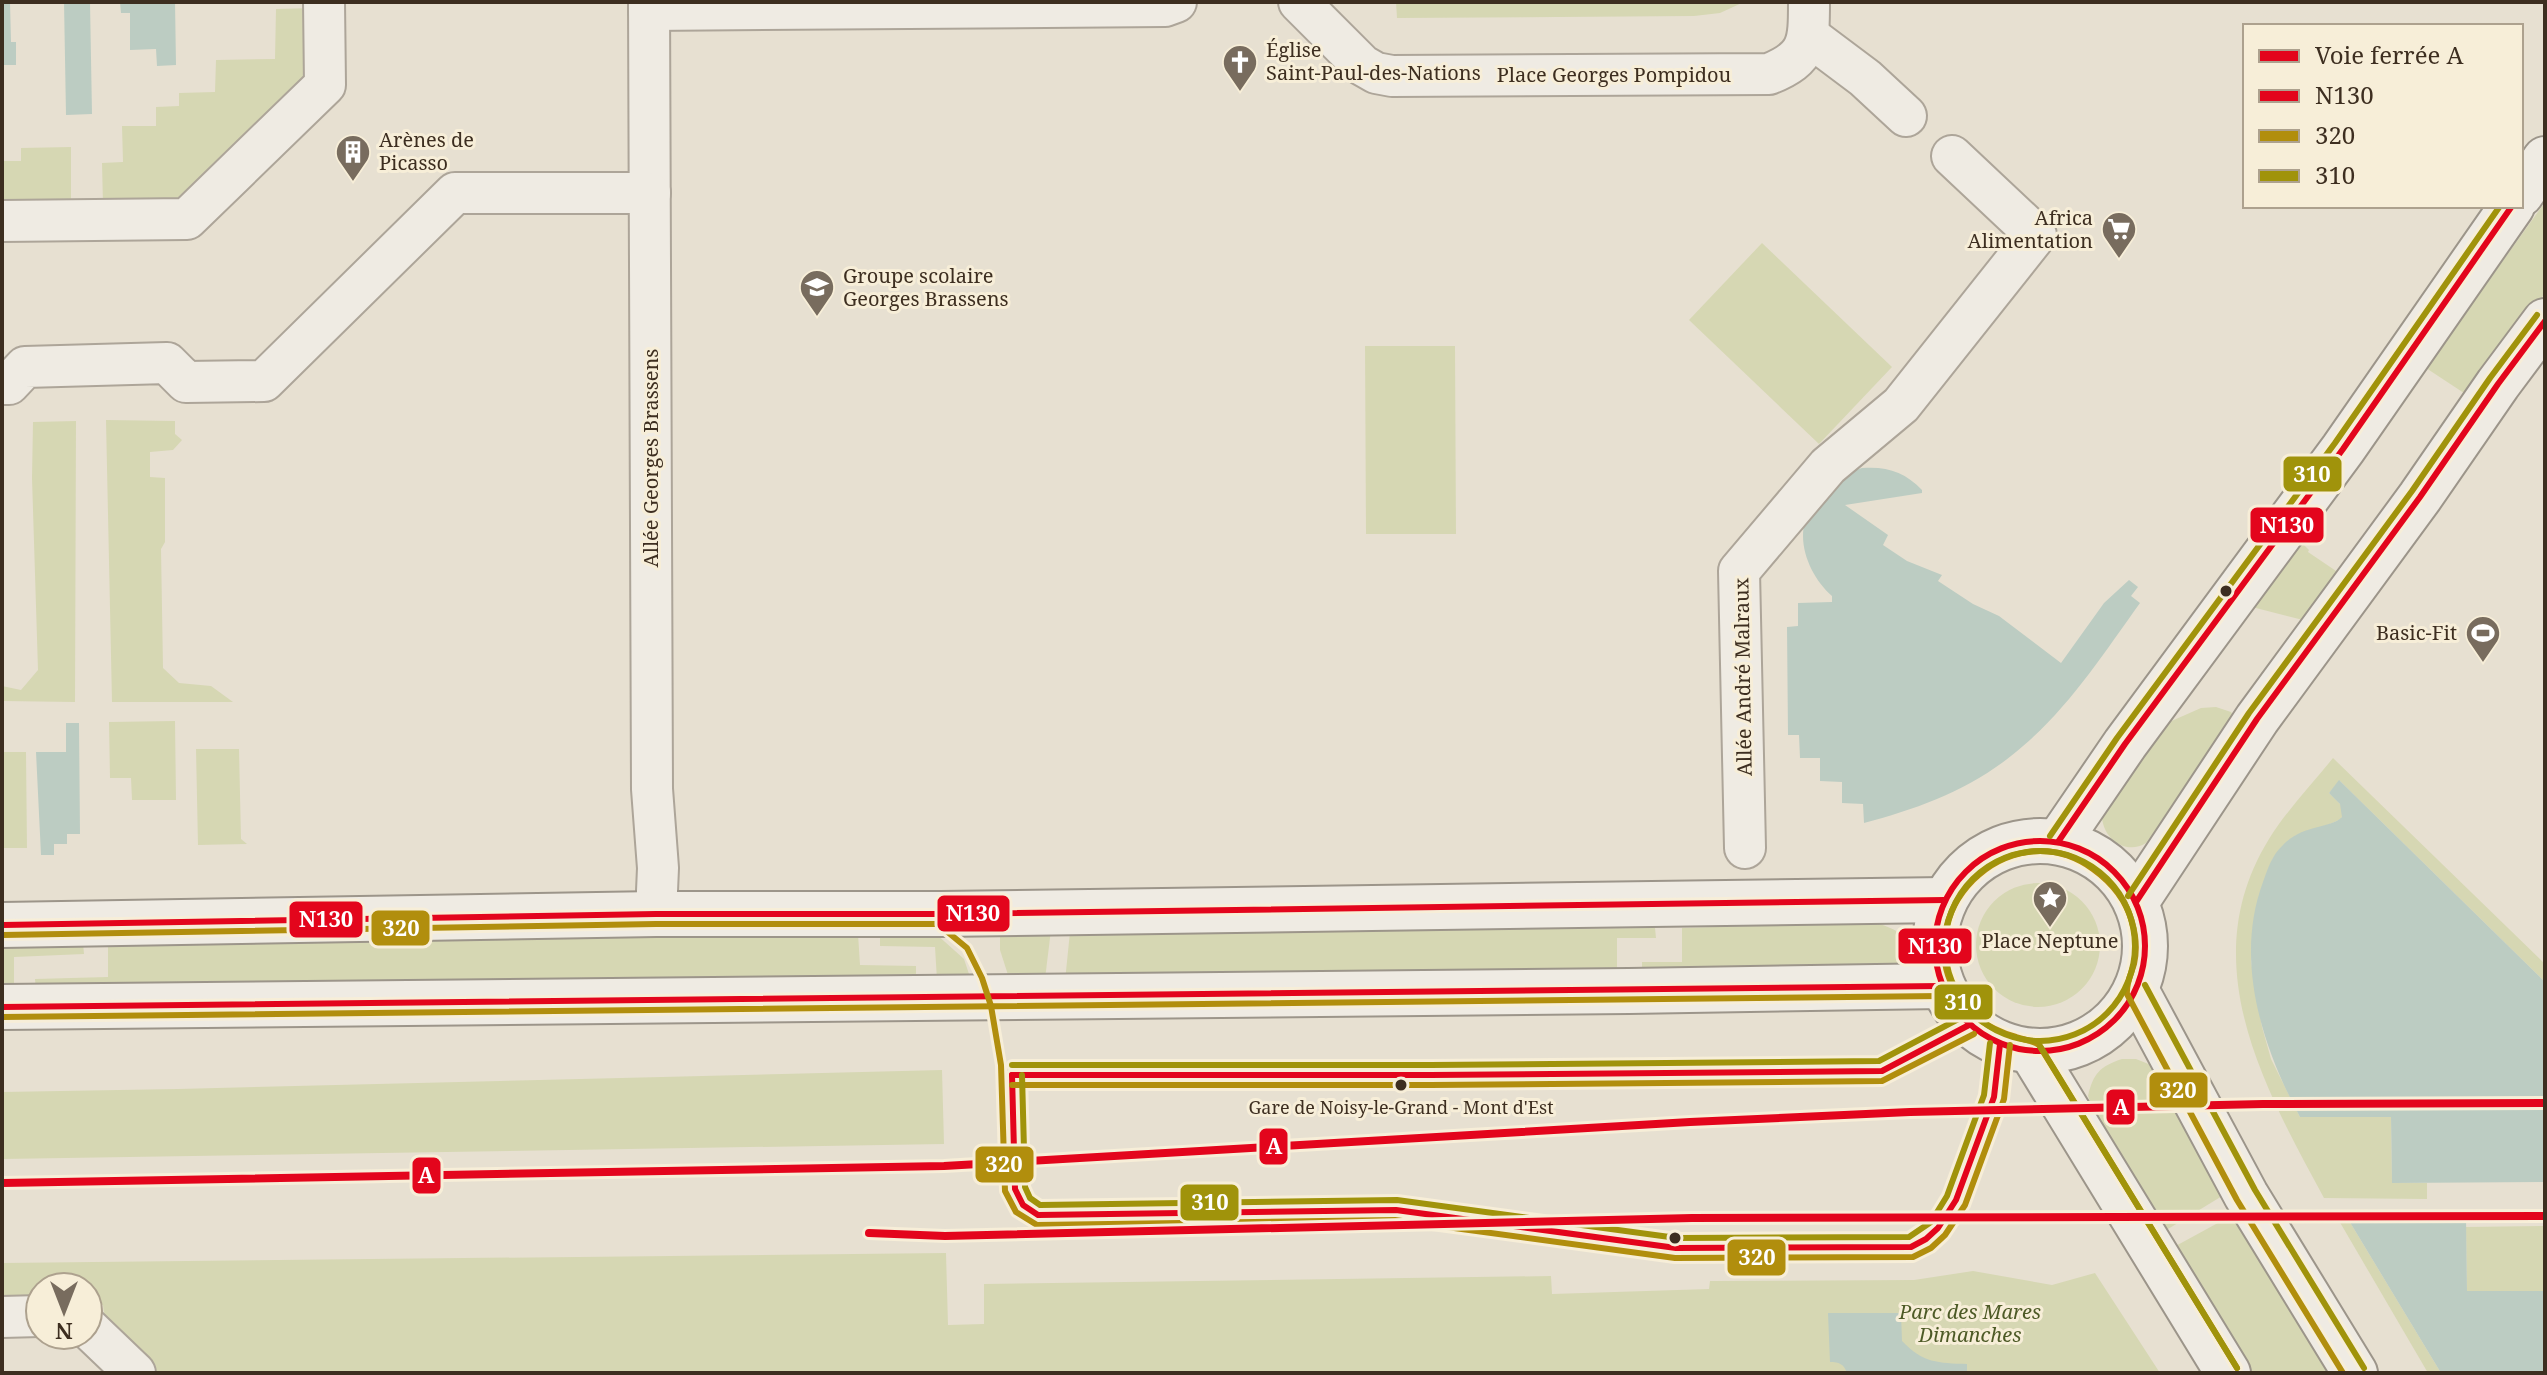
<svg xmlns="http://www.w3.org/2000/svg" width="2547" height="1375" viewBox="0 0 2547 1375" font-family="'Noto Serif',serif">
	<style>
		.green { fill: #d6d7b3 }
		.water { fill: #bcccc2 }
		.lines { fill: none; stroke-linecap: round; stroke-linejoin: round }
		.street-casing { stroke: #ada599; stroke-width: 44 }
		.secondary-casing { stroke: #9c958a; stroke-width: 48 }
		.street { stroke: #efebe3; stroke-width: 40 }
		.secondary { stroke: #efebe3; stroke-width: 44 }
		.bus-1-casing { stroke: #f7eed8; stroke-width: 12 }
		.bus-2-casing { stroke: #f7eed8; stroke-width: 12 }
		.bus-3-casing { stroke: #f7eed8; stroke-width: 12 }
		.bus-1 { stroke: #e3051c; stroke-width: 6 }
		.bus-2 { stroke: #b18e0d; stroke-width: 6 }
		.bus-3 { stroke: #a0930b; stroke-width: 6 }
		.rail-1-casing { stroke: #f7eed8; stroke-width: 14 }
		.rail-1 { stroke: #e3051c; stroke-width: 8 }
		.bus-dot { fill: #3d2e20; stroke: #f7eed8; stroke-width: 3 }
		.labels { text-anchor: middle; stroke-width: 6; stroke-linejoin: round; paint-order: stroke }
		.bus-label { font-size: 18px; fill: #3d2e20; stroke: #f7eed8 }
		.poi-label { font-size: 20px; fill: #3d2e20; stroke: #f7eed8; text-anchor: start }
		.street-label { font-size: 20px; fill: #3d2e20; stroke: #f7eed8 }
		.park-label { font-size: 20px; font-style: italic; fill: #4d5a26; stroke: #f7eed8 }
		.line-badge { stroke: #f7eed8; stroke-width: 3 }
		.badge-label { font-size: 22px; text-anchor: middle; font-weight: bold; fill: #fff }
	</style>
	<rect width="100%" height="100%" fill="#e7e0d1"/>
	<!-- green -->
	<g class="green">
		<polygon points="1396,2 1744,2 1720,13 1694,16 1397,18"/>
		<polygon points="314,8 315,73 182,204 103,205 102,163 123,162 122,126 156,126 156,107 179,106 179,93 215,92 216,60 275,59 276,9"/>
		<polygon points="71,147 71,205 2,206 2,161 21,161 21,148"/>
		<polygon points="2545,202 2545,293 2470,397 2426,368"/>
		<polygon points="1762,243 1892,367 1819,444 1689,320"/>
		<polygon points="1365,346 1455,346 1456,534 1366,534"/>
		<polygon points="106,420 175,421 175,434 182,440 173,450 150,452 150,477 165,478 165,542 161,549 163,668 179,683 211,686 233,702 112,702"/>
		<polygon points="76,421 75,702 2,701 2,686 21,690 38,670 32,478 33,422"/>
		<polygon points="2300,545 2304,545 2309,550 2308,552 2339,573 2307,621 2252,607"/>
		<path d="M2216 707 2231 712 2236 720 2146 843C2125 856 2101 837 2102 814L2167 723 2201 708Z"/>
		<polygon points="175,721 176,800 132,800 131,778 110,778 109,722"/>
		<polygon points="196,749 239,749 241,839 247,844 198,845"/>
		<polygon points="2,752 26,752 27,848 2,848"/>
		<path d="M2333 758 2545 964V982L2340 781 2329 793C2337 801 2347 807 2341 819 2307 836 2297 824 2272 860L2251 961 2262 1027 2271 1059 2300 1117H2391L2392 1183H2427V1199L2324 1198C2264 1087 2193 962 2269 839 2287 810 2312 784 2333 758Z"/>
		<circle cx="2038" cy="945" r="62"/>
		<path d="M1871 922C1894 927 1920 938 1901 966L1642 971V962H1682V928Z"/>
		<polygon points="1655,928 1656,938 1617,938 1617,971 1065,981 1070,932"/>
		<polygon points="1051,930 1045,979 1009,978 1000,950 1000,932"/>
		<polygon points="880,932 935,933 964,959 971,980 937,980 935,947 880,946"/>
		<polygon points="858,934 860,965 916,966 916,979 36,990 35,979 108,977 108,941"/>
		<polygon points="83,943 84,954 14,957 14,993 2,993 2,944"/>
		<path d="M2122 1059H2136L2156 1067 2232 1190 2168 1229 2163 1223H2159L2097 1120 2088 1096C2093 1074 2100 1066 2122 1059Z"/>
		<polygon points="942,1070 944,1144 2,1159 2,1092 178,1089"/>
		<polygon points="2238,1212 2339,1373 2246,1373 2172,1248"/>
		<polygon points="2338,1219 2348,1219 2441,1373 2428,1373"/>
		<polygon points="2545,1226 2545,1291 2467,1292 2466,1227"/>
		<polygon points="946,1253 948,1325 984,1324 984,1284 1551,1276 1552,1294 1709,1289 1710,1281 1914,1280 1973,1271 2052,1285 2095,1273 2160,1373 156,1373 105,1322 103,1305 88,1303 88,1287 40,1287 40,1304 2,1305 2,1263"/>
	</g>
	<!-- water -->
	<g class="water">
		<polygon points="2,2 10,2 11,42 16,42 16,65 2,65"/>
		<polygon points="64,2 90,2 92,114 66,115"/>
		<polygon points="120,2 175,2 176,65 157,66 156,49 130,50 130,13 121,13"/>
		<path d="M1862 468C1887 466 1905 472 1922 490V493L1845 505 1888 535 1883 545 1907 561 1942 575 1938 581 1973 604 1999 616 2061 663 2104 603 2129 580 2138 587 2131 596 2140 603C2104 653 2070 706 2023 746 1977 787 1921 808 1864 823L1863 804 1842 803V782L1820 781V758H1800L1799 735H1788L1787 627 1798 626V603L1832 602V596C1809 576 1791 534 1813 506 1818 500 1826 494 1832 489 1842 480 1849 471 1862 468Z"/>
		<polygon points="66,723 79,723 80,834 67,834 67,844 54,844 54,855 41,855 36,752 66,752"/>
		<path d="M2339 780 2545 982V1182L2392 1183 2391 1117H2300C2262 1047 2234 960 2263 882 2268 868 2272 855 2283 845 2303 824 2330 829 2342 817L2340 804 2329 793Z"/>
		<polygon points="2466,1218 2467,1291 2545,1291 2545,1373 2441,1373 2348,1219"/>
		<path d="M1828 1313H1901L1902 1341C1923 1363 1938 1363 1967 1364V1373H1847C1844 1364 1839 1362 1830 1362Z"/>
	</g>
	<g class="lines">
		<!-- street casing -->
		<g class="street-casing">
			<g id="street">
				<polyline points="649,2 652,789 658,868 656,914"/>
				<path d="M1299 2 1362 65 1376 73 1392 76 1769 74C1809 58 1809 42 1809 2"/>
				<polyline points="649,10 1165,6 1176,2"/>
				<polyline points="1809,36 1865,78 1906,116"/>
				<polyline points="2,221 187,219 325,85 324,2"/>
				<polyline points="2,384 9,384 25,367 167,363 186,382 264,381 455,193 650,193"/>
				<polyline points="1745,848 1739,571 1828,466 1901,405 2036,235 1952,156"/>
				<polyline points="2,1317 40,1316"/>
				<polyline points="88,1328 135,1373"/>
			</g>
		</g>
		<!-- secondary casing -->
		<g class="secondary-casing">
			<g id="secondary">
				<polyline points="2521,194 2545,159"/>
				<circle cx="2040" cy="946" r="105"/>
				<polyline points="2058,842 2125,744 2343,449 2512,206"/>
				<polyline points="2136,902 2257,719 2420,497 2498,384 2545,321"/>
				<polyline points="2,925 656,914 941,914 1945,900"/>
				<polyline points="2136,990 2246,1195 2355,1373"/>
				<polyline points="2,1007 1629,991 1942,986"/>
				<polyline points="2031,1051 2228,1373"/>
			</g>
		</g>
		<!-- street -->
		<use href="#street" class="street"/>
		<!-- secondary -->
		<use href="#secondary" class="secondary"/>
		<!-- bus-1 casing -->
		<g class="bus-1-casing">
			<g id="bus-1">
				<circle cx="2040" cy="946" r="105"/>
				<polyline points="2058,842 2125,744 2343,449 2512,206"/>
				<polyline points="2136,902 2257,719 2420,497 2498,384 2545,321"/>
				<polyline points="2,925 656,914 941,914 1945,900"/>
				<polyline points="2,1007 1942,986"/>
				<polyline points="1012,1075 1015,1189 1023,1205 1038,1215 1396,1210 1676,1248 1911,1247 1926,1239 1938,1228 1956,1200 1994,1097 2000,1044"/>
				<polyline points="1012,1075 1431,1075 1882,1071 1969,1025"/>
			</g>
		</g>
		<!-- bus-2 casing -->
		<g class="bus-2-casing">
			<g id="bus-2">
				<polyline points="2,935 656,924 938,924 967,948 982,978 991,1006 1001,1065 1005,1191 1016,1212 1037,1225 1395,1220 1675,1258 1913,1257 1931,1248 1945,1235 1965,1205 2004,1099 2010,1045"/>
				<polyline points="2,1017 1942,996"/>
				<polyline points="1012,1085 1431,1085 1882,1081 1974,1034"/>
				<path d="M2237 1368 2039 1045C2032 1040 2024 1040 2016 1037 1995 1031 1974 1019 1961 1001 1902 916 2008 808 2093 869 2111 882 2126 900 2132 922 2136 936 2137 951 2134 964 2131 974 2126 984 2127 994L2237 1200 2343 1373"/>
			</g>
		</g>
		<!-- bus-3 casing -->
		<g class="bus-3-casing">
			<g id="bus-3">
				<polyline points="2050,836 2117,738 2335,443 2500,206"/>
				<circle cx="2040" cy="946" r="95"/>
				<polyline points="2128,896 2249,713 2412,491 2490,378 2537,315"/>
				<polyline points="2145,985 2255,1190 2364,1368"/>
				<polyline points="2040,1046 2237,1368"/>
				<polyline points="1012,1065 1431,1065 1879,1061 1964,1016"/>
				<polyline points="1022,1075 1025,1187 1030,1198 1040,1205 1397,1200 1677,1238 1909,1237 1931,1222 1947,1196 1984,1095 1990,1043"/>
			</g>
		</g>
		<!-- bus-1 -->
		<use href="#bus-1" class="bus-1"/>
		<!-- bus-2 -->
		<use href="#bus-2" class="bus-2"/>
		<!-- bus-3 -->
		<use href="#bus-3" class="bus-3"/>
		<!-- rail-1 casing -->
		<g class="rail-1-casing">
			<g id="rail-1">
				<polyline points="2,1183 944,1166 1690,1122 1910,1112 2263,1104 2545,1103"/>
				<polyline points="869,1233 945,1236 1692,1218 2545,1216"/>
			</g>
		</g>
		<!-- rail-1 -->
		<use href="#rail-1" class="rail-1"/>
	</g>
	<!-- icons -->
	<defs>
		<g id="church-pin" transform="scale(1.8)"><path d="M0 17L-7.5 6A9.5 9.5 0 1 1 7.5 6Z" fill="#786c5e" stroke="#f7eed8"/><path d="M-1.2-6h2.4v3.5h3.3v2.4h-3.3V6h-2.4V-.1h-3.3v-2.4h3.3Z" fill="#fff"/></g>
		<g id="building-pin" transform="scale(1.8)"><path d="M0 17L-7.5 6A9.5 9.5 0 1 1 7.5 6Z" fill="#786c5e" stroke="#f7eed8"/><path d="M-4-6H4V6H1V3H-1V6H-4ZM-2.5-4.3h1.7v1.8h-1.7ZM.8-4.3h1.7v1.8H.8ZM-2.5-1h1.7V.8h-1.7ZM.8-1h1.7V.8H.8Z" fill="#fff"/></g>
		<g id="supermarket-pin" transform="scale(1.8)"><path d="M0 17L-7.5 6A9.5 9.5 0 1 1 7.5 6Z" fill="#786c5e" stroke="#f7eed8"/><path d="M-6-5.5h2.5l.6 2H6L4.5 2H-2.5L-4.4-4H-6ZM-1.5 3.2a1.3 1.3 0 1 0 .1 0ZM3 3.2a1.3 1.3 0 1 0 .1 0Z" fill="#fff"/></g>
		<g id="school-pin" transform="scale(1.8)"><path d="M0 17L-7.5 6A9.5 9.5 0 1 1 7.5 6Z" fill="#786c5e" stroke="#f7eed8"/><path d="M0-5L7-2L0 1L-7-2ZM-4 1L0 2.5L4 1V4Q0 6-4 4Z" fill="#fff"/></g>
		<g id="stadium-pin" transform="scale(1.8)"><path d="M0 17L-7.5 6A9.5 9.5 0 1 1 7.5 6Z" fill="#786c5e" stroke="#f7eed8"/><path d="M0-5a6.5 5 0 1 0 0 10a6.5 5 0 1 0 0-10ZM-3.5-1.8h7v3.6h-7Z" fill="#fff"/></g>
		<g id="sight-pin" transform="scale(1.8)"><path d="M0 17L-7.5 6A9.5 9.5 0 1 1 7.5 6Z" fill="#786c5e" stroke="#f7eed8"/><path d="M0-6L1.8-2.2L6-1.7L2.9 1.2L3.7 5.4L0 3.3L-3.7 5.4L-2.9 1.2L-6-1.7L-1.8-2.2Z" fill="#fff"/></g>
	</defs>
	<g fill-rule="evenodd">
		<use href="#church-pin" x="1240" y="62"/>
		<use href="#building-pin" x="353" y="152"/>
		<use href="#supermarket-pin" x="2119" y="229"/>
		<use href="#school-pin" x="817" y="287"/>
		<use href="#stadium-pin" x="2483" y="633"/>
		<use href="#sight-pin" x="2050" y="898"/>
	</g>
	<!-- markers -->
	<g class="bus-dot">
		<circle cx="2226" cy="591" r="7"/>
		<circle cx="1401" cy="1085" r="7"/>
		<circle cx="1675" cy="1238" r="7"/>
	</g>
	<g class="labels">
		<!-- bus labels -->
		<g class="bus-label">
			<text x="1401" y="1114">Gare de Noisy-le-Grand - Mont d'Est</text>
		</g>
		<!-- poi labels -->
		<g class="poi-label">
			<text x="1266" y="57">Église<tspan x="1266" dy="23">Saint-Paul-des-Nations</tspan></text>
			<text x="379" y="147">Arènes de<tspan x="379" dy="23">Picasso</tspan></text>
			<text x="2093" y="225" text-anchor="end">Africa<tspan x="2093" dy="23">Alimentation</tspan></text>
			<text x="843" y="283">Groupe scolaire<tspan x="843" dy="23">Georges Brassens</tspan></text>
			<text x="2457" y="640" text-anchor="end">Basic-Fit</text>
			<text x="2050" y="948" text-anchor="middle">Place Neptune</text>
		</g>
		<!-- street labels -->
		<g class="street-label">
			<text x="1614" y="82">Place Georges Pompidou</text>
			<text transform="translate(651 458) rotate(-90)" y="7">Allée Georges Brassens</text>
			<text transform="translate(1743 677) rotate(-91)" y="7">Allée André Malraux</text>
		</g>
		<!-- park labels -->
		<g class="park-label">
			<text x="1970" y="1319">Parc des Mares<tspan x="1970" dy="23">Dimanches</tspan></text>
		</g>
	</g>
	<g class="line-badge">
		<rect x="2282" y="455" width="61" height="38" rx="8" fill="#a0930b"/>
		<rect x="2249" y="506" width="76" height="38" rx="8" fill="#e3051c"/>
		<rect x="936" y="894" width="75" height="39" rx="8" fill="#e3051c"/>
		<rect x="288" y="900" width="76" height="39" rx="8" fill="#e3051c"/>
		<rect x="370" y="909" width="61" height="38" rx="8" fill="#b18e0d"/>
		<rect x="1897" y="927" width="76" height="38" rx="8" fill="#e3051c"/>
		<rect x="1933" y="983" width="61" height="38" rx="8" fill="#a0930b"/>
		<rect x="2148" y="1071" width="61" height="38" rx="8" fill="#b18e0d"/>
		<rect x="2105" y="1088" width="31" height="38" rx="8" fill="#e3051c"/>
		<rect x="1258" y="1127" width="31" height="39" rx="8" fill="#e3051c"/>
		<rect x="974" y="1145" width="61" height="39" rx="8" fill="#b18e0d"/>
		<rect x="411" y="1156" width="31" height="39" rx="8" fill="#e3051c"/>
		<rect x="1179" y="1183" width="61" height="39" rx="8" fill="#a0930b"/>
		<rect x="1726" y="1238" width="61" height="39" rx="8" fill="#b18e0d"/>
	</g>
	<g class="badge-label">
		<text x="2312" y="482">310</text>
		<text x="2287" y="533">N130</text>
		<text x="973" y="921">N130</text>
		<text x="326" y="927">N130</text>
		<text x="401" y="936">320</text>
		<text x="1935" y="954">N130</text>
		<text x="1963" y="1010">310</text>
		<text x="2178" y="1098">320</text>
		<text x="2121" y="1115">A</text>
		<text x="1274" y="1154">A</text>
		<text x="1004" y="1172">320</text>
		<text x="426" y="1183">A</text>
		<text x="1210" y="1210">310</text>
		<text x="1757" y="1265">320</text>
	</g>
	<!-- border -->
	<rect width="2547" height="1375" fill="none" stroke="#3d2e20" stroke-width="8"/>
	<!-- legend -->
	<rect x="2243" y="24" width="280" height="184" fill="#f7eed8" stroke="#ada18e" stroke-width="2"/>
	<rect x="2259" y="50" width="40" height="12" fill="#e3051c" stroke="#ada18e" stroke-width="2"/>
	<text x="2315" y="64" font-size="24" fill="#3d2e20">Voie ferrée A</text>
	<rect x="2259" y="90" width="40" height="12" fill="#e3051c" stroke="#ada18e" stroke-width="2"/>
	<text x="2315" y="104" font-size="24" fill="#3d2e20">N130</text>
	<rect x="2259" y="130" width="40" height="12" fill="#b18e0d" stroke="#ada18e" stroke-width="2"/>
	<text x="2315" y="144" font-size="24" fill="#3d2e20">320</text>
	<rect x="2259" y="170" width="40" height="12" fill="#a0930b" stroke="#ada18e" stroke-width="2"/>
	<text x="2315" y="184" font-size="24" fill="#3d2e20">310</text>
	<!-- north arrow -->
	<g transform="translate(64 1311) rotate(180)"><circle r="38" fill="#f7eed8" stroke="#ada18e" stroke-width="2"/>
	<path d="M0-6L14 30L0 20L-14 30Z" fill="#786c5e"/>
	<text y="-12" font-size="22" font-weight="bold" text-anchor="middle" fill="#3d2e20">N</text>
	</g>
</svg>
